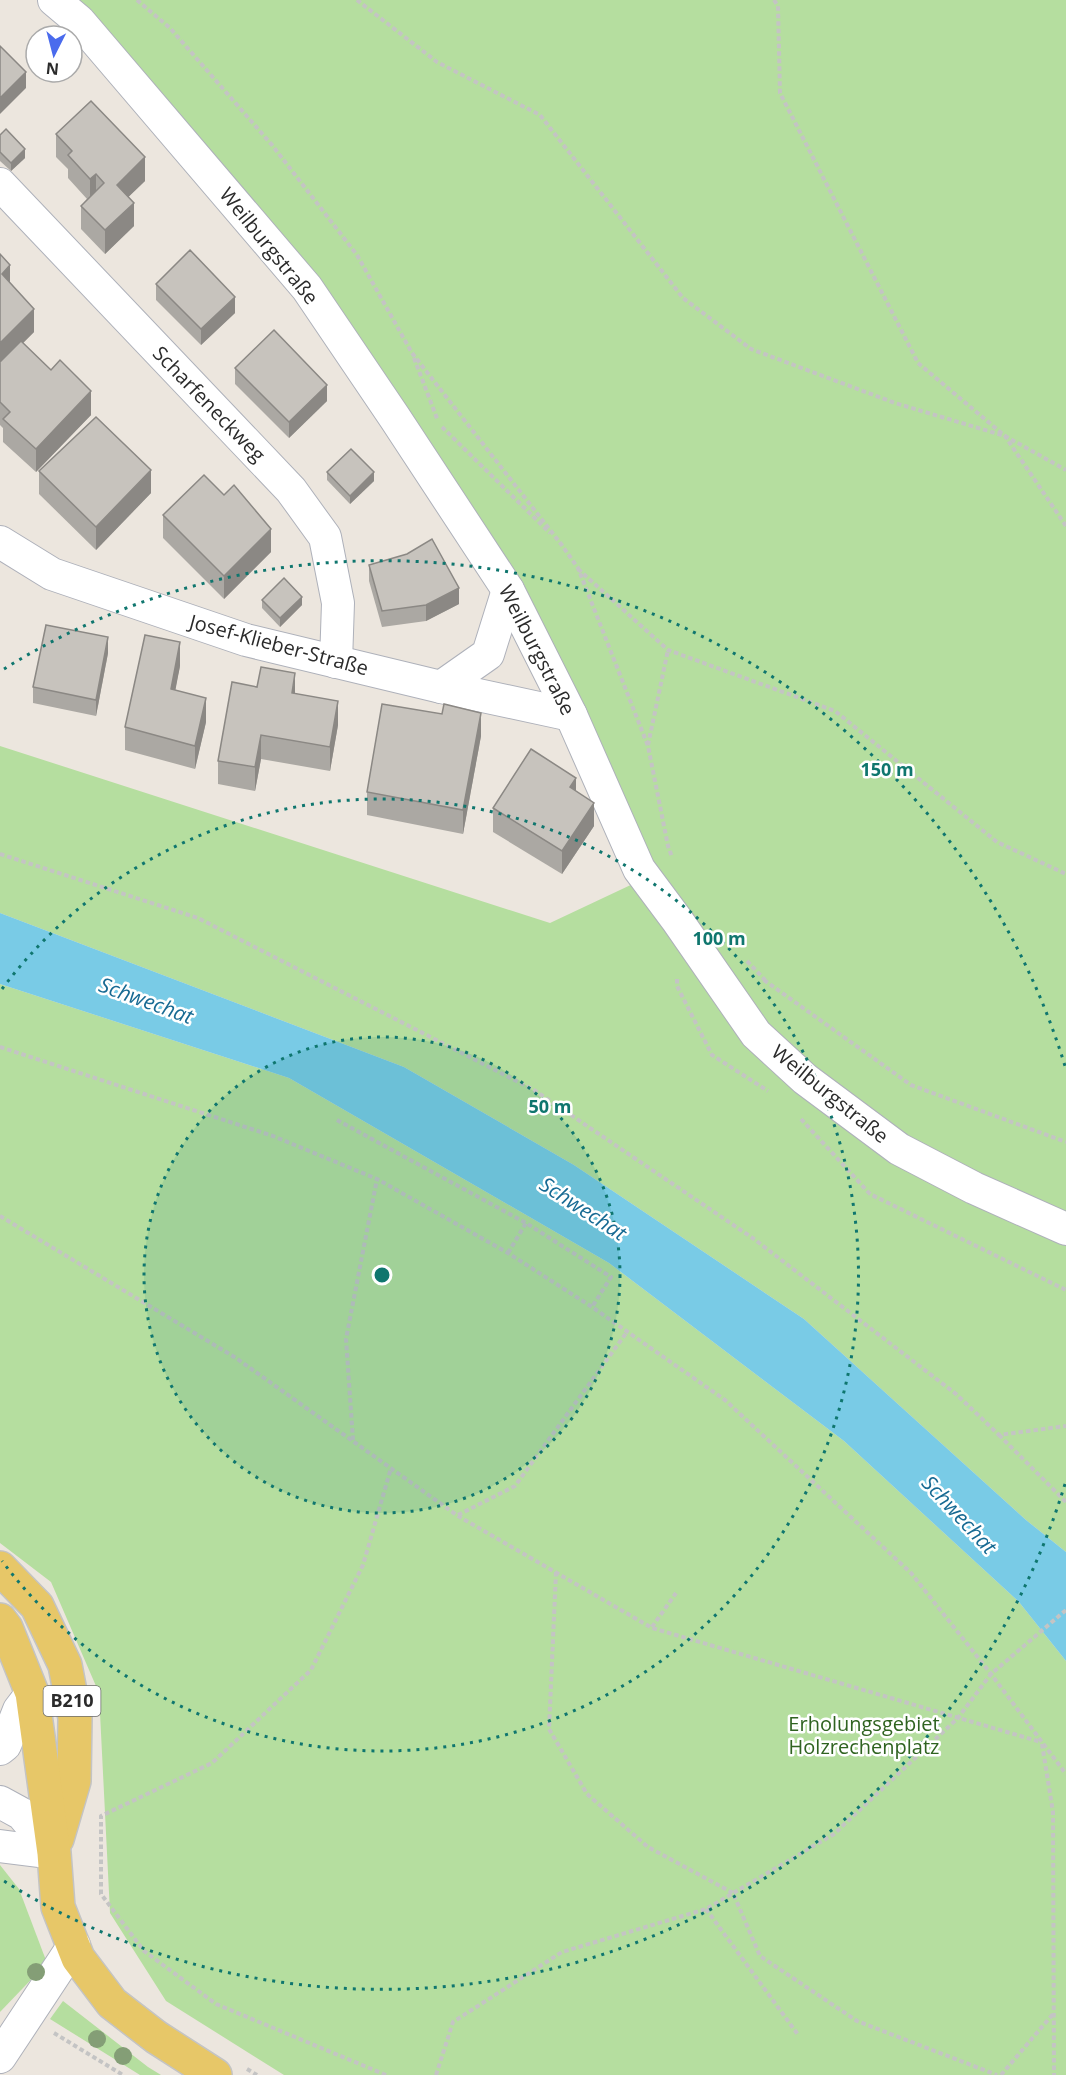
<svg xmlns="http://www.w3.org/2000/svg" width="1066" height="2075" viewBox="0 0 1066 2075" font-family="'Open Sans',sans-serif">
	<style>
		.green { fill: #b5de9f }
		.water { fill: #79cbe6 }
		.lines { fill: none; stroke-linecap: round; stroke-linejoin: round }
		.minor-casing { stroke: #aeb1ba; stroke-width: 34 }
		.major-casing { stroke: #c4c4c4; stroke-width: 36 }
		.path { stroke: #c4c4c4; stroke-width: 4; stroke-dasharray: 4.5 3; stroke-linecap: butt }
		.minor { stroke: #fff; stroke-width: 32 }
		.major { stroke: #e7c768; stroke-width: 33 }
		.tree { fill: #849e76 }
		.wall { fill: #aba8a3 }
		.shaded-wall { fill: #8b8884 }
		.building { fill: #c7c3bd; stroke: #8b8884; stroke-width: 1.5 }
		.ring { fill: none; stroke: #0f766e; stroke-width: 3; stroke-dasharray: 3 6 }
		.labels { text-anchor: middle; stroke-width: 5; stroke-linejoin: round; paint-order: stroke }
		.shield { fill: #fff; stroke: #6b6b6b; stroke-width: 1.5 }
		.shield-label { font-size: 18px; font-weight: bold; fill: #2b2b2b }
		.street-label { font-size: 20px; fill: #2b2b2b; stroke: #fff }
		.park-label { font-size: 20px; fill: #2f6320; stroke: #fff }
		.water-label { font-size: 21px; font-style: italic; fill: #176a93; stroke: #fff }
		.centre { fill: #0f766e; stroke: #fff; stroke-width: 3 }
		.ring-label { font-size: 18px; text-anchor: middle; font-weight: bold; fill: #0f766e; stroke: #fff; stroke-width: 5; stroke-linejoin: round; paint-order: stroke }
	</style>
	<rect width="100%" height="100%" fill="#ece6de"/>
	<!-- green -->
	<g class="green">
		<polygon points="60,0 1066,0 1066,1552 1026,1520 804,1319 574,1165 404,1067 0,913 0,746 550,923 654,874 316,288"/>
		<polygon points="0,984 289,1078 609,1263 844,1441 1019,1602 1066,1661 1066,2075 284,2075 166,2001 110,1913 99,1693 51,1582 0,1543"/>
		<polygon points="0,1865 19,1889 47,1963 0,2012"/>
		<polygon points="63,2001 148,2067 161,2075 140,2075 50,2019"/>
	</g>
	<!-- water -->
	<polygon class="water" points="0,913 404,1067 574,1165 804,1319 1026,1520 1066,1552 1066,1661 1019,1602 844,1441 609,1263 289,1078 0,984"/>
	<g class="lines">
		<!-- minor casing -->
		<g class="minor-casing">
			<g id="minor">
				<polyline points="54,0 79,21 307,288 395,418 508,590 571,715 639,869 677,920 756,1034 805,1079 899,1149 974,1188 1066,1229"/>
				<polyline points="0,184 291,490 325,537 338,603 336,662"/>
				<polyline points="0,542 52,574 246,640 441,687 571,715"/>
				<polyline points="441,687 488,654 508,590"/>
				<polyline points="0,1749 5,1745 19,1710 32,1693"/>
				<polyline points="0,1802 22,1814 54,1853"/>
				<polyline points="0,1846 54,1853"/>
				<polyline points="0,2057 74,1945"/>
			</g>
		</g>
		<!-- major casing -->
		<g class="major-casing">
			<g id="major">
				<polyline points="0,1568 37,1606 65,1665 75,1718 74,1781 57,1839"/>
				<polyline points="0,1620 6,1628 32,1693 54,1853 58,1907 78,1958 112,2003 156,2037 215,2075"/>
			</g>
		</g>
		<!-- path -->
		<g class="path">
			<polyline points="137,0 170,28 272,145 357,255 412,353 561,544 578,568 648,746 668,846 672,857"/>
			<polyline points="357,0 437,62 540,115 683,298 751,349 895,403 1005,436 1066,470"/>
			<polyline points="774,0 778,6 780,93 918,363 1005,436 1066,526"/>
			<polyline points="414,358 438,421"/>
			<polyline points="442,427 550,533"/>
			<polyline points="578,569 668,650 835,711 997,842 1066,874"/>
			<polyline points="648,745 668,650"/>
			<polyline points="0,854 198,918 534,1090 754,1239 956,1394 999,1435 1066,1426"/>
			<polyline points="747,961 765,980"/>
			<polyline points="677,979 677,986 712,1055 768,1091"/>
			<polyline points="764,980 911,1085 1066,1142"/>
			<polyline points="0,1047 273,1136 377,1179 508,1253 592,1307 725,1400 911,1573 991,1674 1066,1774"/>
			<polyline points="801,1119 870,1194 1066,1290"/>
			<polyline points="337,1120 526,1223 611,1277 592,1307"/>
			<polyline points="0,1216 236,1358 458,1516 652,1628 1041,1742"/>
			<polyline points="508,1253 526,1223"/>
			<polyline points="999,1435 1066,1502"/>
			<polyline points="353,1440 346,1339 377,1179"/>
			<polyline points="458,1515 515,1486 627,1332"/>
			<polyline points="556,1572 549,1729 587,1794 648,1847 733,1893 760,1956 857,2021 997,2075"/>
			<polyline points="652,1627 676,1593"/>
			<polyline points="1042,1744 1053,1812 1054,2075"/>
			<polyline points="706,1909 799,2036"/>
			<polyline points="54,2033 123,2075"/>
			<polyline points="247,2069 257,2075"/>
			<polyline points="386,2075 216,2004 144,1951 101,1894 101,1816 212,1763 311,1670 363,1565 391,1468"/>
			<polyline points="436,2075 453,2022 562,1952 706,1909 834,1834 958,1718 991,1674 1066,1610"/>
			<polyline points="1001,2075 1053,2014"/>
		</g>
		<!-- minor -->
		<use href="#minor" class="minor"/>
		<!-- major -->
		<use href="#major" class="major"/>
	</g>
	<!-- trees -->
	<g class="tree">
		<circle cx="36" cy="1972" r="9"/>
		<circle cx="97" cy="2039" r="9"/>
		<circle cx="123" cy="2056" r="9"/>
	</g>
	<!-- wall -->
	<g class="wall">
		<polygon points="56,134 145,181 128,197 134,226 105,254 81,229 81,206 87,199 68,178 68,169 56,157"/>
		<polygon points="0,135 25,158 11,171 0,161"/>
		<polygon points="0,254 10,283 34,332 23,343 91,415 36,472 3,442 3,428 0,425"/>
		<polygon points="156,284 235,313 201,345 156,300"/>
		<polygon points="235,368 327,401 289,438 235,384"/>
		<polygon points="39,471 151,493 96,550 39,494"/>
		<polygon points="327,472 374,481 350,504 327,480"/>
		<polygon points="163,515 271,552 224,599 163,538"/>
		<polygon points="369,565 459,604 426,621 382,627 369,581"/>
		<polygon points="262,600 302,605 280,627 262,608"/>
		<polygon points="108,653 96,716 33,703 33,687"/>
		<polygon points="180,666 175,690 206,722 195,769 125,750 125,727"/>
		<polygon points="295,694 338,725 330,771 261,759 255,791 218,784 218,761"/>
		<polygon points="442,714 481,736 463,834 367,815 367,792"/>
		<polygon points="576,791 594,826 562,874 493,832 493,808"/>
	</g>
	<!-- shaded-wall -->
	<g class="shaded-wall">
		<polygon points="26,72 26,88 0,114 0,98"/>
		<polygon points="25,149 25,158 11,171 11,163"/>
		<polygon points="145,157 145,181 117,208 117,185"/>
		<polygon points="96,174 96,197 90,203 90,179"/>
		<polygon points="134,203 134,226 105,254 105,230"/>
		<polygon points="10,265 10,288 2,274"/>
		<polygon points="235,297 235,313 201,345 201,329"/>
		<polygon points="34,309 34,332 0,366 0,343"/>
		<polygon points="327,385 327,401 289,438 289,422"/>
		<polygon points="91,391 91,415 36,472 36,449"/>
		<polygon points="151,470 151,493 96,550 96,527"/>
		<polygon points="374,472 374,481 350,504 350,496"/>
		<polygon points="271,529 271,552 224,599 224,576"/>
		<polygon points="459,588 459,604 426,621 426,605"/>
		<polygon points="302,597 302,605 280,627 280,618"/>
		<polygon points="108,637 108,653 96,716 96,700"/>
		<polygon points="180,642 180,666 171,713 171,689"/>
		<polygon points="295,673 295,696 292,693"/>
		<polygon points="206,698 206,722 195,769 195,746"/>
		<polygon points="338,701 338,725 330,771 330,747"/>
		<polygon points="481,713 481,736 463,834 463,810"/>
		<polygon points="261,735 261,759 255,791 255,767"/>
		<polygon points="576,778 576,801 570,787"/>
		<polygon points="594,803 594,826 562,874 562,851"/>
	</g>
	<!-- building -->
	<g class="building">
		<polygon points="0,46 26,72 0,98"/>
		<polygon points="91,101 145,157 117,185 134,203 105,230 81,206 104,183 96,174 90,179 68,155 72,151 56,134"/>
		<polygon points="6,129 25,149 11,163 0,152 0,135"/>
		<polygon points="190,250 235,297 201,329 156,284"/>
		<polygon points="0,254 10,265 2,274 34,309 0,343"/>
		<polygon points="274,330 327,385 289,422 235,368"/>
		<polygon points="21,341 51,370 60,360 91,391 36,449 3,419 10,412 0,402 0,362"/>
		<polygon points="96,417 151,470 96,527 39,471"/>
		<polygon points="351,449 374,472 350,496 327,472"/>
		<polygon points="204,475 224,495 234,485 271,529 224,576 163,515"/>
		<polygon points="432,539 459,588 426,605 382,611 369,565 407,554"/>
		<polygon points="284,578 302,597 280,618 262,600"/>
		<polygon points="46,625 108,637 96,700 33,687"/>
		<polygon points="145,635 180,642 171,689 206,698 195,746 125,727"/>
		<polygon points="261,667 295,673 292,693 338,701 330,747 261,735 255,767 218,761 232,682 257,687"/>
		<polygon points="382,704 442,714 444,704 481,713 463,810 367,792"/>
		<polygon points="531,749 576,778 570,787 594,803 562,851 493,808"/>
	</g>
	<!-- distance rings -->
	<circle cx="382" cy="1275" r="238" fill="#0f766e" fill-opacity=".12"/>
	<g class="ring">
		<circle cx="382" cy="1275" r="238"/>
		<path d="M2 989A476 476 0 1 1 2 1561"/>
		<path d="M1065 1484A714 714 0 0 1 4 1881M4 669A714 714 0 0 1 1065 1066"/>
	</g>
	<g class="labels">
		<!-- shield labels -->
		<rect class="shield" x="43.5" y="1686" width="57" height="30" rx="4.5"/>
		<g class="shield-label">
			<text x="72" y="1707">B210</text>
		</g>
		<!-- street labels -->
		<g class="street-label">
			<text transform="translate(269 246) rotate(51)" y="7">Weilburgstraße</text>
			<text transform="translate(209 404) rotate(46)" y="7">Scharfeneckweg</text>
			<text transform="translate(279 645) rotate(15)" y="7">Josef-Klieber-Straße</text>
			<text transform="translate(537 650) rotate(63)" y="7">Weilburgstraße</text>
			<text transform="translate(830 1094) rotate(39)" y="7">Weilburgstraße</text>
		</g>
		<!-- park labels -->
		<g class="park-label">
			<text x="864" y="1731">Erholungsgebiet<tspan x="864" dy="23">Holzrechenplatz</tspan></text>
		</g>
		<!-- water labels -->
		<g class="water-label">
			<text transform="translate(146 1001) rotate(20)" y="7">Schwechat</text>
			<text transform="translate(583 1209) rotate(33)" y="7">Schwechat</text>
			<text transform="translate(959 1515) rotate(47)" y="7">Schwechat</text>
		</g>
	</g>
	<circle cx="382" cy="1275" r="9" class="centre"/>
	<g class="ring-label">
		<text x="887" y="776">150 m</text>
		<text x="719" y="945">100 m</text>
		<text x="550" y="1113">50 m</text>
	</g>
	<!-- north arrow -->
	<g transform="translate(54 54) rotate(186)"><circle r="28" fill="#ffffff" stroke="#aaaaaa" stroke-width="1.5"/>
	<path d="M0-4.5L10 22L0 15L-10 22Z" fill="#4a6bed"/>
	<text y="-9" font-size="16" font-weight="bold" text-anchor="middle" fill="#2b2b2b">N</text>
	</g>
</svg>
